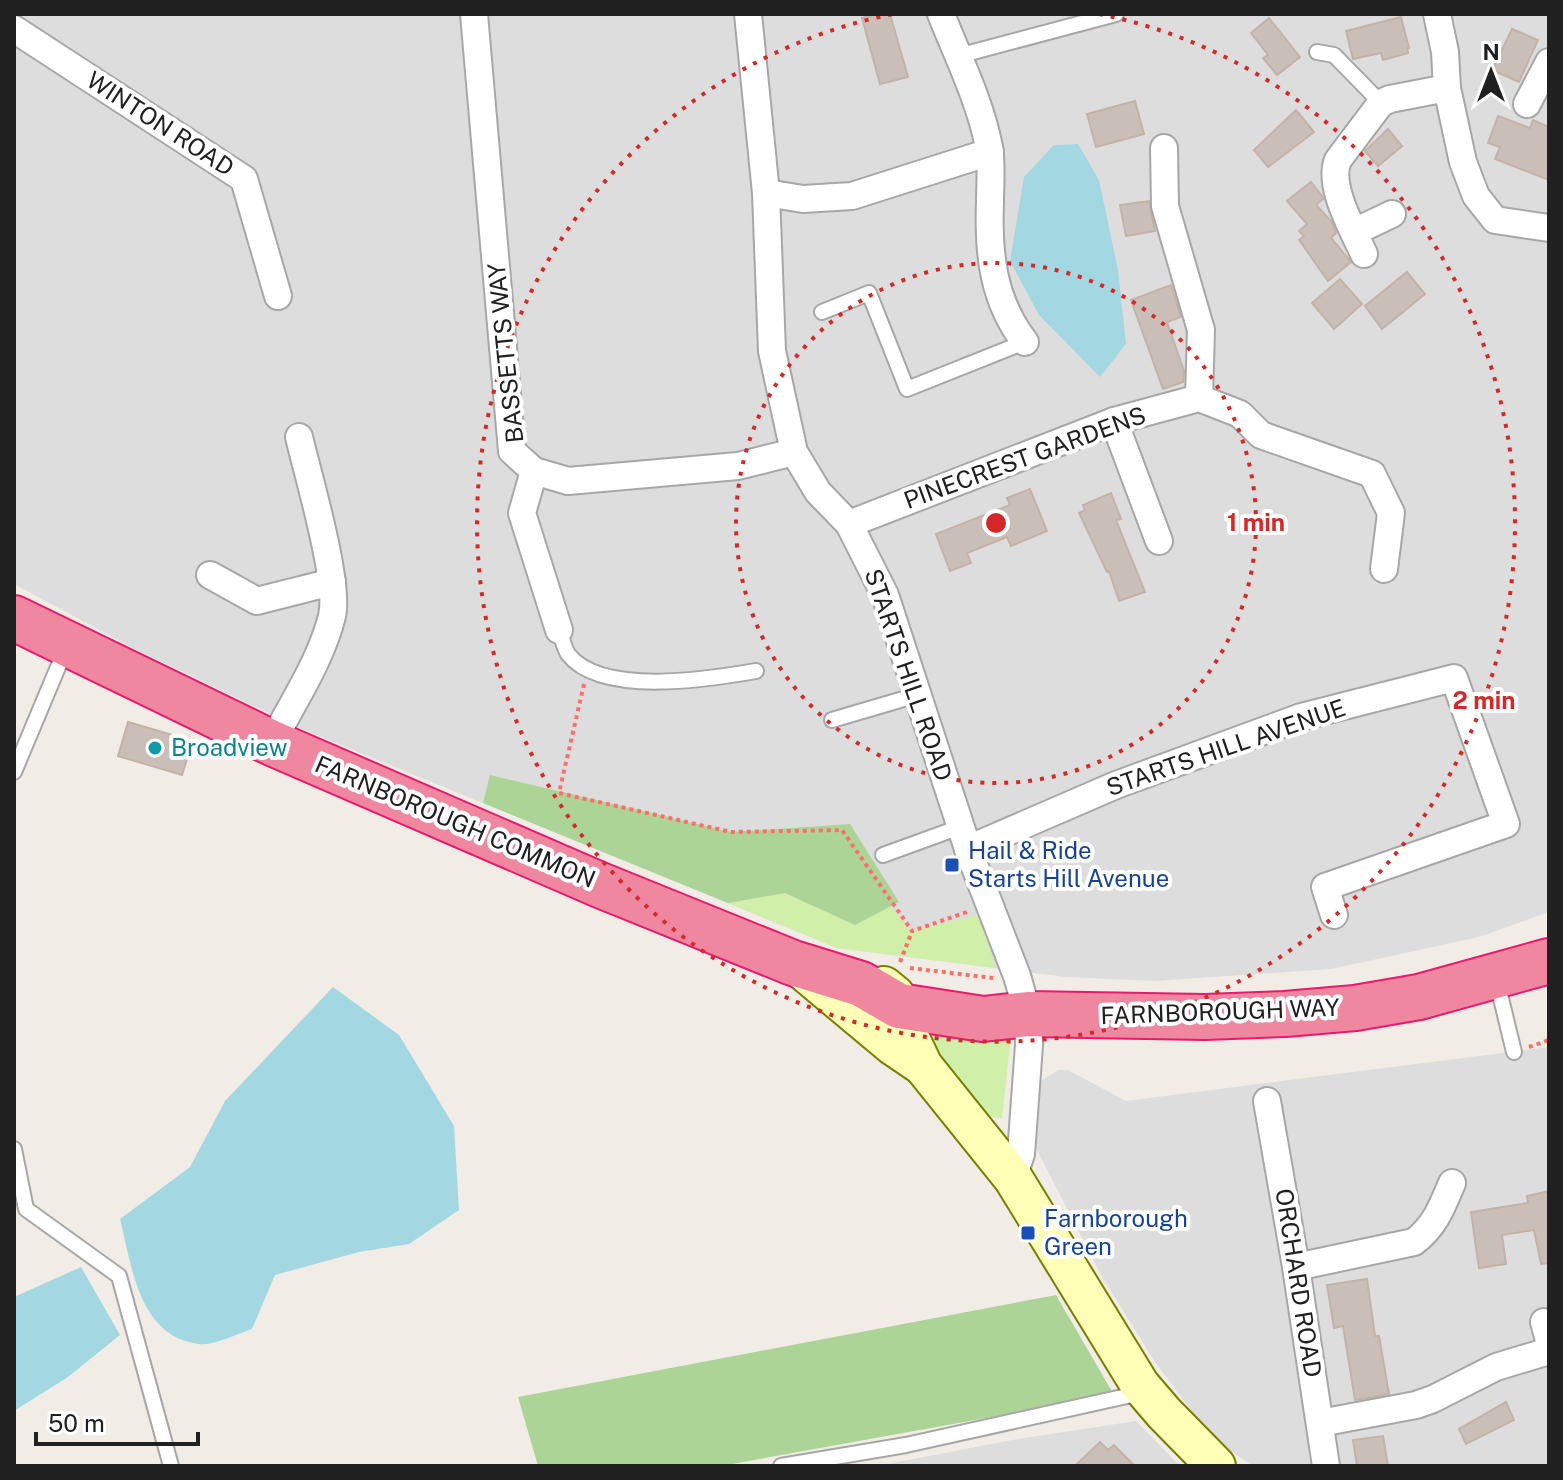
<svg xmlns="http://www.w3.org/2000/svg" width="1563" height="1480" viewBox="0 0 1563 1480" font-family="'Public Sans',sans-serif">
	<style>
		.residential { fill: #dedddd }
		.grass { fill: #d0efa8 }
		.forest { fill: #add497 }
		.water { fill: #a3d8e3 }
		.building { fill: #cabfb8; stroke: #c5b2a7; stroke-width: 2 }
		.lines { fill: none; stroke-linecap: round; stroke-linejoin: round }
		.lane-casing { stroke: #a7a7a7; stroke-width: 18 }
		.street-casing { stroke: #a7a7a7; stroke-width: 30 }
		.secondary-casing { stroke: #787e00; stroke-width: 42 }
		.highway-casing { stroke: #eb186d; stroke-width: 48 }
		.path { stroke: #ff6f69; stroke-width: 4; stroke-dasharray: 4 4; stroke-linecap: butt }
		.lane { stroke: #fff; stroke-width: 14 }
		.street { stroke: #fff; stroke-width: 26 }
		.secondary { stroke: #fffeb6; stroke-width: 38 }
		.highway { stroke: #ef87a1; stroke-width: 44 }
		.ring { fill: none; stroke: #d62828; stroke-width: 4; stroke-dasharray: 4 8 }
		.culture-dot { fill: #0f9aa8; stroke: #fff; stroke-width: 3 }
		.transit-dot { fill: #1a4fb4; stroke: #fff; stroke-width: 3 }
		.labels { text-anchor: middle; stroke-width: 8; stroke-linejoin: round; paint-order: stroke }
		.street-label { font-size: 24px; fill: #202020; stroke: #fff }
		.culture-label { font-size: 24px; fill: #0d838f; stroke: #fff; text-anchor: start }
		.transit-label { font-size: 24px; fill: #164399; stroke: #fff; text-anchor: start }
		.centre { fill: #d62828; stroke: #fff; stroke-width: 4 }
		.ring-label { font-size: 24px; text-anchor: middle; font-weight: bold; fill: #d62828; stroke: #fff; stroke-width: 8; stroke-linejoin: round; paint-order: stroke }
	</style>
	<rect width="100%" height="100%" fill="#f1ede6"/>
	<!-- residential -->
	<g class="residential">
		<polygon points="14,14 1549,14 1549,912 1479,937 1331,969 1154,981 1066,977 837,948 302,729 131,647 14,584"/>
		<polygon points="1549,1047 1549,1466 1253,1466 1231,1451 1199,1421 1155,1362 1101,1275 1035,1146 1041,1081 1058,1070 1068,1070 1126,1101"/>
		<polygon points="1136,1421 1180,1466 876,1466 1018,1439"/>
	</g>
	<!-- grass -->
	<g class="grass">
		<polygon points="785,893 855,925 890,906 912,931 980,914 995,968 837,948 728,903"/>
		<polygon points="924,1022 1011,1036 1002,1119 986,1115 917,1032"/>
	</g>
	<!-- forest -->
	<g class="forest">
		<polygon points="490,775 731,832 850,824 899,902 855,925 785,893 728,903 483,803"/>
		<polygon points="1056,1295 1114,1395 721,1466 538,1466 518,1397"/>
	</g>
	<!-- water -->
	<g class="water">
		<polygon points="1078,144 1099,180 1118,270 1126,344 1100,377 1039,315 1010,261 1024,177 1054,145"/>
		<path d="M333 987 399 1035 454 1126 459 1210 409 1244 359 1252 275 1275 252 1329C237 1334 214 1346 199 1344 139 1337 132 1267 120 1219L190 1167 225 1101Z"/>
		<polygon points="81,1267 120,1335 68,1377 14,1411 14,1297"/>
	</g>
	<!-- building -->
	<g class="building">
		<polygon points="877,14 890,14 908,77 880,84 862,18"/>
		<polygon points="1401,17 1409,48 1407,48 1408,53 1383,60 1381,53 1353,59 1346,31"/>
		<polygon points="1269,18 1300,57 1277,75 1263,58 1268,55 1251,33"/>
		<polygon points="1512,29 1538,40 1519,82 1492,70"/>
		<polygon points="1135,101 1144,134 1096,147 1087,114"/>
		<polygon points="1296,110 1314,132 1268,167 1254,150"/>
		<polygon points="1498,116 1530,128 1533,120 1549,127 1549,180 1495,159 1500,147 1488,143"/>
		<polygon points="1388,129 1402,146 1378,166 1365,151"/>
		<polygon points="1311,182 1322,196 1323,199 1316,205 1332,222 1336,233 1331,238 1351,262 1328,281 1299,240 1304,236 1299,231 1307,224 1287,201"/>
		<polygon points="1149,201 1155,231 1126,236 1120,205"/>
		<polygon points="1407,272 1425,294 1382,329 1365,306"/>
		<polygon points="1340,279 1362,304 1334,329 1312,303"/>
		<polygon points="1171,285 1181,317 1167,322 1184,371 1183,382 1163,389 1131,300"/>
		<polygon points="1030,489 1047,531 1011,546 1007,537 967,553 971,563 950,571 936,534 1010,505 1007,498"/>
		<polygon points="1111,493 1121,519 1116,520 1145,592 1119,601 1109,571 1107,572 1079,513 1085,510 1083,505"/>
		<polygon points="128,722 193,741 182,775 118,756"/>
		<polygon points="1549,1191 1549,1263 1541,1264 1534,1230 1502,1235 1506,1264 1479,1268 1471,1212 1528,1203 1527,1196"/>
		<polygon points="1367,1279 1375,1336 1379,1336 1389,1394 1355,1400 1343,1326 1334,1328 1327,1285"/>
		<polygon points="1506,1402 1514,1420 1466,1444 1459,1429"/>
		<polygon points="1383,1436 1388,1466 1357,1466 1353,1440"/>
		<polygon points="1100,1442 1108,1450 1114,1445 1135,1466 1075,1466"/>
	</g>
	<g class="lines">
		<!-- lane casing -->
		<g class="lane-casing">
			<g id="lane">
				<polyline points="1317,52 1334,55 1381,103"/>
				<polyline points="958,56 1116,14"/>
				<polyline points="822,312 869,293 907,389 1025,342"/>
				<path d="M559 630C562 637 564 648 568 654 601 697 710 679 756 671"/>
				<polyline points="832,720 917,695"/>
				<polyline points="14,772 66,648"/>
				<polyline points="883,855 960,827"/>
				<polyline points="1497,982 1514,1052"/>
				<polyline points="14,1149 26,1209 119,1276 171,1466"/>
				<polyline points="781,1466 906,1445 1127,1396 1138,1387"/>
			</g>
		</g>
		<!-- street casing -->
		<g class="street-casing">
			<g id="street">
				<polyline points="474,14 512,451 534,471 568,481 738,466 794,452"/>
				<polyline points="748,14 766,193 772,351 794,452 818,492 849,524 885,595 968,849 1017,976 1028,1014 1029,1045 1021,1154 1013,1178"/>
				<path d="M941 14C958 57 980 101 989 147 992 165 990 185 990 202 988 254 993 301 1025 342"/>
				<polyline points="1437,14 1445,52 1447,88 1463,162 1476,196 1495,220 1549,228"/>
				<polyline points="14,29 244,179 278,296"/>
				<polyline points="1527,104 1549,62"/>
				<polyline points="1164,148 1165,206 1201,330 1199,398"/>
				<polyline points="766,193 803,199 852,196 990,152"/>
				<polyline points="1354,232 1392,214"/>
				<path d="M1364 254C1353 230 1327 185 1338 160L1381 103 1390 99 1447 88"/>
				<polyline points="1114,421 1159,541"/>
				<polyline points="534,471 522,513 559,630"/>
				<polyline points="849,524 1114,421 1199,398 1240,414 1261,435 1372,474 1391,513 1384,569"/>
				<polyline points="210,575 257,601 332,582"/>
				<path d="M272 743C292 703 321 661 332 616 340 583 308 475 299 437"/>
				<polyline points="968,849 1116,785 1301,717 1454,678 1506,824 1325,887 1334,915"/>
				<polyline points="1267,1101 1296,1267 1326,1466"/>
				<path d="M1296 1267 1414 1242C1435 1226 1442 1207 1452 1183"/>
				<polyline points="1544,1322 1549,1340"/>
				<polyline points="1320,1423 1416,1405 1433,1399 1496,1367 1549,1351"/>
			</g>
		</g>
		<!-- secondary casing -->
		<g class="secondary-casing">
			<g id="secondary">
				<polyline points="800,968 892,1045 920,1064"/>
				<polyline points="884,986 895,995 904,1026 923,1066 1013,1178 1140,1385 1164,1413 1216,1466"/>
			</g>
		</g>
		<!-- highway casing -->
		<g class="highway-casing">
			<polyline id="highway" points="14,618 272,743 600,885 793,963 861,984 899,1006 983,1019 1028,1014 1205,1017 1285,1014 1355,1008 1419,997 1549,961"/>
		</g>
		<!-- path -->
		<g class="path">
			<polyline points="584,684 559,793 731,832 842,830 912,931 970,911"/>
			<polyline points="900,962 912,931"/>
			<polyline points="910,968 993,978"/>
			<polyline points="1529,1047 1549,1040"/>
		</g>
		<!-- lane -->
		<use href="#lane" class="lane"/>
		<!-- street -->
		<use href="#street" class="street"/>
		<!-- secondary -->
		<use href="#secondary" class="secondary"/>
		<!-- highway -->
		<use href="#highway" class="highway"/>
	</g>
	<!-- distance rings -->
	<g class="ring">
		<circle cx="996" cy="523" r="260"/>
		<path d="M1099 14A519 519 0 1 1 893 14"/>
	</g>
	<!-- markers -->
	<circle class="culture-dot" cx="155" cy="748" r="8"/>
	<g class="transit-dot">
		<rect x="944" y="857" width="16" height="16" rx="4"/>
		<rect x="1020" y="1225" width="16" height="16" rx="4"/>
	</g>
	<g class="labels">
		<!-- street labels -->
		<g class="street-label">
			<text transform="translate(160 124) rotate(33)" y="8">WINTON ROAD</text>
			<text transform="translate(506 353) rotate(-96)" y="8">BASSETTS WAY</text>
			<text transform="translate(1025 458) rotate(-20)" y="8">PINECREST GARDENS</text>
			<text transform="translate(908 675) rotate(71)" y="8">STARTS HILL ROAD</text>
			<text transform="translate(1226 748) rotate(-19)" y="8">STARTS HILL AVENUE</text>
			<text transform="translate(455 822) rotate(23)" y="8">FARNBOROUGH COMMON</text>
			<text transform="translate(1220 1012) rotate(-2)" y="8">FARNBOROUGH WAY</text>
			<text transform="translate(1298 1283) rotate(81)" y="8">ORCHARD ROAD</text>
		</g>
		<!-- culture labels -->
		<g class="culture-label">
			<text x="171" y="756">Broadview</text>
		</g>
		<!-- transit labels -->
		<g class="transit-label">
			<text x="968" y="859">Hail &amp; Ride<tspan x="968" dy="28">Starts Hill Avenue</tspan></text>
			<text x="1044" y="1227">Farnborough<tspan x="1044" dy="28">Green</tspan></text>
		</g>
	</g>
	<circle cx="996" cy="523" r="12" class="centre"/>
	<g class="ring-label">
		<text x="1256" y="531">1 min</text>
		<text x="1484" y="709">2 min</text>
	</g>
	<!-- border -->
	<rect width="1563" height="1480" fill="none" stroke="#202020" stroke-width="32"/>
	<!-- north arrow -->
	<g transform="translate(1491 72)" stroke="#ffffff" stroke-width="6" paint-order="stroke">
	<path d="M0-6L14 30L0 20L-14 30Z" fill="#202020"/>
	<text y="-12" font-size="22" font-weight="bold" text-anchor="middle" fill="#202020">N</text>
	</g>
	<!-- scale -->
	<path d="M36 1432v12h162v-12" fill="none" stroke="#202020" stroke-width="4"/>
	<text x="48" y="1432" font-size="24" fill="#202020" stroke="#ffffff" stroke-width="6" paint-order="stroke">50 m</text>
</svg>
